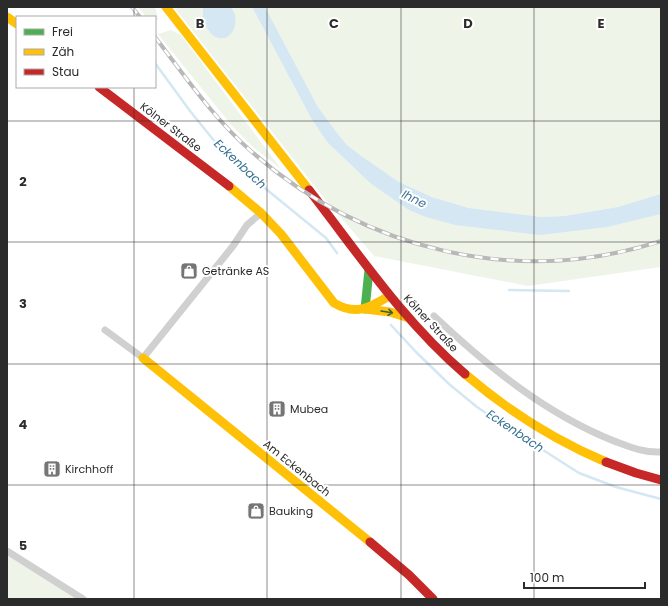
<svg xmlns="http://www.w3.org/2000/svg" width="668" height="606" viewBox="0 0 668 606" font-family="Poppins,sans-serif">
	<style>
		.green { fill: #eff4e9 }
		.water { fill: #d4e7f2 }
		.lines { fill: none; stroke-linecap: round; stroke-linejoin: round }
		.stream { stroke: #d4e7f2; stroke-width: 2.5 }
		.street { stroke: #d0d0d0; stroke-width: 7 }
		.fast { stroke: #4caf50; stroke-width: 9 }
		.slow { stroke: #ffc107; stroke-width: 9 }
		.jam { stroke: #c62828; stroke-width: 9 }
		.rail-casing { stroke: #b8b8b8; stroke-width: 4 }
		.rail { stroke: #fff; stroke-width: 2.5; stroke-dasharray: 8; stroke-linecap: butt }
		.oneway { stroke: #38603a }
		.grid { fill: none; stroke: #2b2b2b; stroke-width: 1; stroke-opacity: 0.55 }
		.labels { text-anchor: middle; stroke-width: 4; stroke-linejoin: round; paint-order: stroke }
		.street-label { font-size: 11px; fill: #2b2b2b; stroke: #fff }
		.poi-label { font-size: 11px; fill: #2b2b2b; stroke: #fff; text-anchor: start }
		.water-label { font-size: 12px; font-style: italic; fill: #347193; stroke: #fff }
		.grid-label { font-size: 13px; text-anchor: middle; font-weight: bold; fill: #2b2b2b; stroke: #fff; stroke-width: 4; stroke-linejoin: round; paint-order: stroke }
	</style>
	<rect width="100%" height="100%" fill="#fff"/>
	<!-- green -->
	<g class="green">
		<polygon points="138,7 155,7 158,18 155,24 155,17 146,17"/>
		<polygon points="174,7 252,7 311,118 327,142 370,183 502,231 618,207 564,216 541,217 515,215 469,208 432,197 399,182 360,155 346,144 334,129 318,107 265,7 661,7 661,267 528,286 374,256 324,198"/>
		<polygon points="171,30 181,35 281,169 253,147 232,126 158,34"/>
		<polygon points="7,554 78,599 7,599"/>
	</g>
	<!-- water -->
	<g class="water">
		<path d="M203 7H231C232 9 235 13 235 15 239 33 222 48 209 31 206 27 204 24 203 20 203 15 203 11 203 7Z"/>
		<polygon points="252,7 265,7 318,107 334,129 346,144 360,155 399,182 432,197 469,208 541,217 564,216 618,207 661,194 661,214 607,227 540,235 455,225 426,217 409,210 370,183 327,142 311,118"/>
	</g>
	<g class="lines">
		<!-- stream -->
		<g class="stream">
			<polyline points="155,63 190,111 216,143 255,180 326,238 337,253"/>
			<polyline points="509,290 569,291"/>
			<polyline points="391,325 416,352 449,384 477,407 507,427 579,473 616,487 661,499"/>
		</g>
		<!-- street -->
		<g class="street">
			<path d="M434 316C487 366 546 414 614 441 630 447 644 453 661 452"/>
			<polyline points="105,330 143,358 233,246 247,225 261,213"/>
			<polyline points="7,551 83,599"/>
		</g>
		<!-- fast -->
		<polyline class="fast" points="365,309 369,270"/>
		<!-- slow -->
		<g class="slow">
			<polyline points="166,7 309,190"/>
			<polyline points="7,17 17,24"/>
			<path d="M229 186 261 213 281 234 334 303C356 316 369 308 389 296"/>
			<polyline points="365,309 390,312 409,318"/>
			<polyline points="143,358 370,542"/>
			<path d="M465 374C507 410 554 440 606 462"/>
		</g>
		<!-- jam -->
		<g class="jam">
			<polyline points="99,87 229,186"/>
			<path d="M309 190C358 253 403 321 465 374"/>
			<polyline points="606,462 636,473 661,480"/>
			<polyline points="370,542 409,575 433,599"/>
		</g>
		<!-- rail casing -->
		<g class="rail-casing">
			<g id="rail">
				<polyline points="132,7 140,17"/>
				<path d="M155 37C185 76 214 119 252 152 364 250 517 288 661 241"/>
			</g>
		</g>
		<!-- rail -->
		<use href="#rail" class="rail"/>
	</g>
	<!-- one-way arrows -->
	<defs><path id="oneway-shaft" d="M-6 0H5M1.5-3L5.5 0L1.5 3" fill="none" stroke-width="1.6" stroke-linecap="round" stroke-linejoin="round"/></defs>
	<use class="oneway" href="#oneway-shaft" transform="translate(387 312) rotate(9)"/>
	<!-- grid -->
	<path class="grid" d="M134 7V17M267 7V599M401 7V599M534 7V599M134 87V599M7 121H661M7 242H661M7 364H661M7 485H661"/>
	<!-- icons -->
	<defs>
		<g id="shop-square" transform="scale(0.9)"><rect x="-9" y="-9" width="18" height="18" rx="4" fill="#757575" stroke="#fff"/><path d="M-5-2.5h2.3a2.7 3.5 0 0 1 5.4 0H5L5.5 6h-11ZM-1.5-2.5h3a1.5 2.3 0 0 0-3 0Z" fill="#fff"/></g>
		<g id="building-square" transform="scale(0.9)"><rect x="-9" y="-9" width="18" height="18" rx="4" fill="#757575" stroke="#fff"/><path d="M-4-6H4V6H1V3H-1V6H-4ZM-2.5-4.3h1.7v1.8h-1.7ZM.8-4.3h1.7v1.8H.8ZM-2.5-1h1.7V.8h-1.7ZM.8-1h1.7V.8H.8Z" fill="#fff"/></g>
	</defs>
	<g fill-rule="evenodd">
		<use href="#shop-square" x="189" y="271"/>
		<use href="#building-square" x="277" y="409"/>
		<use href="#building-square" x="52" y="469"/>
		<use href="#shop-square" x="256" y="511"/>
	</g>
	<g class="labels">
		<!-- street labels -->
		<g class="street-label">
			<text transform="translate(171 127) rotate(37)" y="4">Kölner Straße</text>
			<text transform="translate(431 323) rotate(47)" y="4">Kölner Straße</text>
			<text transform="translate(297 468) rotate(39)" y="4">Am Eckenbach</text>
		</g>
		<!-- poi labels -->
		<g class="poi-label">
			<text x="202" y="275">Getränke AS</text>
			<text x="290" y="413">Mubea</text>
			<text x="65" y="473">Kirchhoff</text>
			<text x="269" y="515">Bauking</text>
		</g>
		<!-- water labels -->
		<g class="water-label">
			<text transform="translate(240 164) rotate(43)" y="4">Eckenbach</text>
			<text transform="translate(414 199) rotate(26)" y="4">Ihne</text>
			<text transform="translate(515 431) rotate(34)" y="4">Eckenbach</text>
		</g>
	</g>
	<g class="grid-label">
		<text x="200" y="28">B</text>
		<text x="334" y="28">C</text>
		<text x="468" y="28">D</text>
		<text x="601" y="28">E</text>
		<text x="23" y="186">2</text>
		<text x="23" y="308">3</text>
		<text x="23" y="429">4</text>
		<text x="23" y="550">5</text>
	</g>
	<!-- border -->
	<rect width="668" height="606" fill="none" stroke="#2b2b2b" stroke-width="16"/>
	<!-- legend -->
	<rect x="16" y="16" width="140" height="72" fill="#ffffff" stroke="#aaaaaa"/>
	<rect x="24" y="29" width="20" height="6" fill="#4caf50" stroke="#aaaaaa"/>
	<text x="52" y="36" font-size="12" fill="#2b2b2b">Frei</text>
	<rect x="24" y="49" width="20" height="6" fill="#ffc107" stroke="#aaaaaa"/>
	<text x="52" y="56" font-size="12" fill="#2b2b2b">Zäh</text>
	<rect x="24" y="69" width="20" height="6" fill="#c62828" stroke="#aaaaaa"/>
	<text x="52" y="76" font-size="12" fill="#2b2b2b">Stau</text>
	<!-- scale -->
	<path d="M524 582v6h121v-6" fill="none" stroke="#2b2b2b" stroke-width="2"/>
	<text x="530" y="582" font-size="12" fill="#2b2b2b" stroke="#ffffff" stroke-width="3" paint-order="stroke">100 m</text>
</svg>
